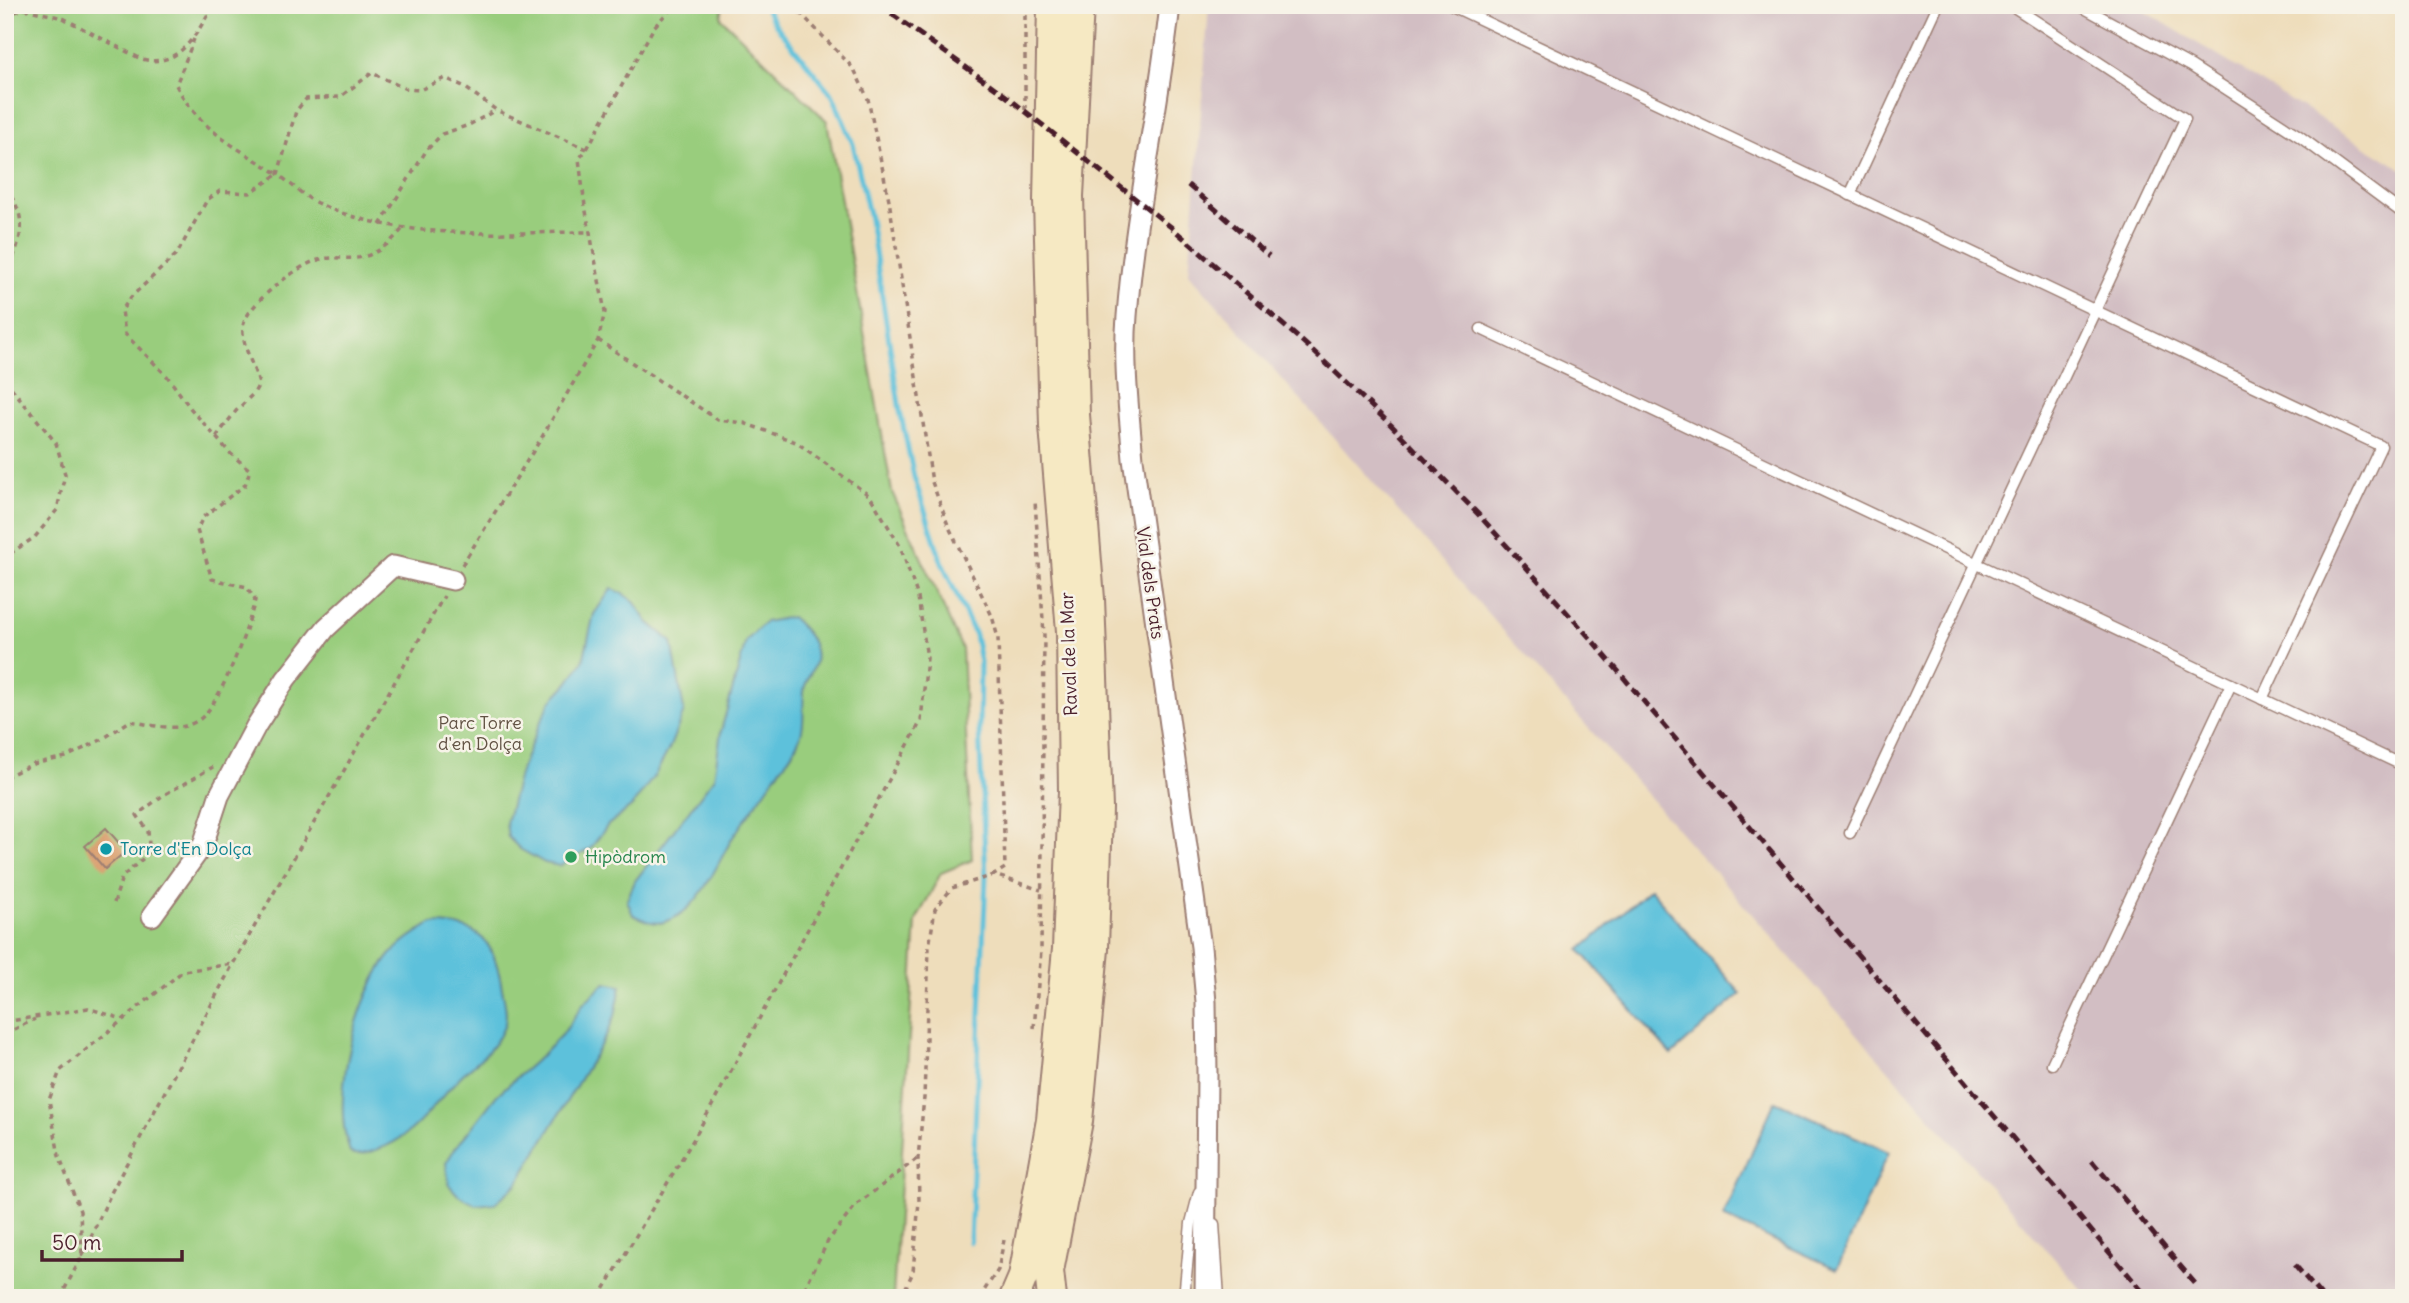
<svg xmlns="http://www.w3.org/2000/svg" width="2409" height="1303" viewBox="0 0 2409 1303" font-family="Delius,sans-serif">
	<style>
		.industrial { fill: #d2bec3 }
		.green { fill: #99cd7d; stroke: #727654; stroke-width: 2 }
		.water { fill: #5dc1db; stroke: #547083; stroke-width: 2 }
		.lines { fill: none; stroke-linecap: round; stroke-linejoin: round }
		.stream { stroke: #5dc1db; stroke-width: 5 }
		.building { fill: #d89a67 }
		.lane-casing { stroke: #9c7e73; stroke-width: 13 }
		.street-casing { stroke: #9c7e73; stroke-width: 23 }
		.secondary-casing { stroke: #9c7e73; stroke-width: 32 }
		.path { stroke: #9c7e73; stroke-width: 3.5; stroke-dasharray: 5 5; stroke-linecap: butt }
		.lane { stroke: #fff; stroke-width: 10 }
		.street { stroke: #fff; stroke-width: 19 }
		.secondary { stroke: #f6e9c3; stroke-width: 28 }
		.rail { stroke: #4a1f2b; stroke-width: 5; stroke-dasharray: 10 5; stroke-linecap: butt }
		.culture-dot { fill: #0f9aa8; stroke: #f7f3e8; stroke-width: 2.5 }
		.leisure-dot { fill: #2e9e5b; stroke: #f7f3e8; stroke-width: 2.5 }
		.labels { text-anchor: middle; stroke-width: 5; stroke-linejoin: round; paint-order: stroke }
		.street-label { font-size: 18px; fill: #4a1f2b; stroke: #f7f3e8 }
		.park-label { font-size: 18px; fill: #625344; stroke: #f7f3e8 }
		.culture-label { font-size: 18px; fill: #0d838f; stroke: #f7f3e8; text-anchor: start }
		.leisure-label { font-size: 18px; fill: #27864d; stroke: #f7f3e8; text-anchor: start }
	</style>
	<rect width="100%" height="100%" fill="#f7f3e8"/>
	<filter id="ink" filterUnits="userSpaceOnUse"><feTurbulence type="fractalNoise" baseFrequency=".0143" numOctaves="2"/><feDisplacementMap in="SourceGraphic" scale="14" xChannelSelector="R" yChannelSelector="G"/><feConvolveMatrix kernelMatrix="1 2 1 2 8 2 1 2 1" color-interpolation-filters="sRGB"/></filter>
	<filter id="wash" filterUnits="userSpaceOnUse"><feTurbulence type="fractalNoise" baseFrequency=".00686" numOctaves="4" result="noise"/><feDisplacementMap in="SourceGraphic" scale="28" xChannelSelector="R" yChannelSelector="G"/><feGaussianBlur stdDeviation="1.57" result="paint"/><feColorMatrix in="noise" values="0 0 0 0 0 0 0 0 0 0 0 0 0 0 0 0 0 1.4 0 .05"/><feComposite in="paint" operator="in"/></filter>
	<g filter="url(#wash)">
		<rect width="100%" height="100%" fill="#edb"/>
		<!-- industrial -->
		<polygon class="industrial" points="1209,5 2135,5 2404,170 2404,1298 2089,1298 1189,273"/>
		<!-- green -->
		<polygon class="green" points="5,5 723,5 721,18 827,121 892,492 962,649 972,860 941,873 916,921 893,1298 5,1298"/>
		<!-- water -->
		<g class="water">
			<polygon points="612,588 633,600 648,622 672,642 684,711 669,749 655,775 632,806 608,825 591,848 560,866 545,863 520,849 508,837 506,823 520,771 539,725 551,701 568,683 583,661 594,614"/>
			<path d="M791 617C803 628 819 643 815 662 813 670 807 678 805 686 801 702 806 718 801 734 796 750 785 762 776 775 762 796 747 816 733 837 716 865 700 912 664 922 653 925 642 919 633 915L627 900 635 881 714 778 721 731 746 641 765 622Z"/>
			<polygon points="1650,889 1741,994 1671,1055 1580,950"/>
			<path d="M431 924C481 923 495 942 502 989 505 1003 509 1019 502 1031 493 1050 478 1061 463 1074 434 1102 417 1137 376 1150 367 1153 360 1156 350 1153 348 1144 345 1136 344 1127 337 1076 360 986 396 949 406 938 419 931 431 924Z"/>
			<polygon points="605,983 621,986 615,1016 606,1036 517,1184 495,1203 476,1205 458,1195 449,1185 446,1163 454,1150 497,1095 542,1055 565,1031 583,1004"/>
			<polygon points="1775,1101 1889,1152 1837,1269 1723,1217"/>
		</g>
		<g class="lines">
			<!-- stream -->
			<polyline class="stream" points="764,5 775,24 833,96 853,144 870,219 900,411 914,477 942,563 975,635 980,662 979,728 986,877 970,1242"/>
		</g>
		<g id="blocks">
			<!-- building -->
			<polygon class="building" points="106,828 126,851 105,869 85,846"/>
		</g>
	</g>
	<g filter="url(#ink)">
		<use href="#blocks" fill-opacity="0" stroke="#9c7e73" stroke-width="2"/>
		<g class="lines">
			<!-- lane casing -->
			<g class="lane-casing">
				<g id="lane">
					<polyline points="1450,5 2381,446 2262,699"/>
					<polyline points="2079,5 2191,66 2299,136 2404,214"/>
					<polyline points="1850,195 1938,5"/>
					<polyline points="1481,329 2404,766"/>
					<polyline points="1850,833 2185,119 2011,5"/>
					<polyline points="2052,1064 2231,684"/>
					<polyline points="1214,1224 1219,1298"/>
					<polyline points="1184,1298 1191,1223 1199,1192"/>
				</g>
			</g>
			<!-- street casing -->
			<g class="street-casing">
				<g id="street">
					<path d="M1170 5C1159 109 1135 211 1127 316 1123 363 1129 411 1133 459L1201 947 1206 1002 1207 1073 1205 1298"/>
					<polyline points="152,916 203,845 219,796 256,726 286,679 326,628 393,566 453,580"/>
				</g>
			</g>
			<!-- secondary casing -->
			<g class="secondary-casing">
				<g id="secondary">
					<polyline points="1014,1298 1023,1277 1051,1120 1067,949 1073,791 1071,631 1054,426 1048,201 1052,5"/>
					<polyline points="1052,1298 1049,1271 1078,1121 1094,949 1098,808 1090,599 1075,415 1069,196 1079,5"/>
				</g>
			</g>
			<!-- path -->
			<g class="path">
				<polyline points="793,5 854,69 868,99 889,200 932,482 948,525 992,616 998,638 1005,868 994,875"/>
				<polyline points="1025,5 1025,112"/>
				<path d="M5 15 25 9 63 18 139 58C178 71 197 34 213 5"/>
				<path d="M587 149 496 110 463 86 445 78 420 90 406 89 372 73 340 97 306 99 296 111 278 174C290 183 303 196 317 203 401 242 500 232 590 232"/>
				<path d="M5 188C33 223 18 242 5 280"/>
				<polyline points="380,225 426,151 442,134 469,125 496,110"/>
				<polyline points="598,340 718,420 744,423 796,442 870,496 900,546 918,597 927,658 921,721 696,1135 599,1298"/>
				<polyline points="5,380 56,443 65,474 57,510 35,537 5,557"/>
				<path d="M216 437 236 411 254 393 259 384C254 366 241 344 243 326 246 305 298 265 318 260 331 256 343 259 356 258 375 257 393 241 404 227"/>
				<polyline points="462,565 542,437 598,340 605,312 585,206 579,159 587,149 654,27 665,15 677,5"/>
				<path d="M5 777 33 764 66 757 101 740 130 721C146 724 169 730 185 726 189 725 196 722 200 719 220 705 249 626 255 600L247 587 212 579 197 530 203 517 245 485 250 470 231 454 191 409 167 376 125 334 122 310 131 297 177 254 207 200 220 191 250 193 278 174C235 146 201 132 176 85L194 39"/>
				<polyline points="114,903 122,877 147,855 149,845 148,831 137,815 162,796 213,767"/>
				<polyline points="5,1022 88,1008 122,1019"/>
				<polyline points="1034,1028 1041,951 1044,635 1035,501"/>
				<polyline points="5,1034 35,1019"/>
				<polyline points="82,1256 112,1191 233,964 444,596"/>
				<polyline points="60,1298 82,1256 80,1211 59,1156 49,1100 60,1071 183,971 233,964"/>
				<polyline points="800,1298 828,1241 856,1205 918,1158"/>
				<polyline points="901,1298 913,1272 919,1201 918,1158 924,1098 929,947 935,909 952,888 994,875 1041,890"/>
				<polyline points="979,1298 998,1270 1004,1240"/>
			</g>
			<!-- lane -->
			<use href="#lane" class="lane"/>
			<!-- street -->
			<use href="#street" class="street"/>
			<!-- secondary -->
			<use href="#secondary" class="secondary"/>
			<!-- rail -->
			<g class="rail">
				<polyline points="879,5 1006,96 1171,227 1311,349 1391,425 1478,514 1591,639 2148,1298"/>
				<polyline points="1188,185 1269,256"/>
				<polyline points="2092,1161 2198,1287"/>
				<polyline points="2295,1265 2323,1298"/>
			</g>
		</g>
	</g>
	<!-- markers -->
	<circle class="culture-dot" cx="106" cy="849" r="7"/>
	<circle class="leisure-dot" cx="571" cy="857" r="7"/>
	<g class="labels">
		<!-- street labels -->
		<g class="street-label">
			<text transform="translate(1150 583) rotate(82)" y="6">Vial dels Prats</text>
			<text transform="translate(1069 654) rotate(-92)" y="6">Raval de la Mar</text>
		</g>
		<!-- park labels -->
		<g class="park-label">
			<text x="480" y="729">Parc Torre<tspan x="480" dy="21">d'en Dolça</tspan></text>
		</g>
		<!-- culture labels -->
		<g class="culture-label">
			<text x="120" y="855">Torre d'En Dolça</text>
		</g>
		<!-- leisure labels -->
		<g class="leisure-label">
			<text x="585" y="863">Hipòdrom</text>
		</g>
	</g>
	<!-- margin -->
	<rect width="2409" height="1303" fill="none" stroke="#f7f3e8" stroke-width="28"/>
	<!-- scale -->
	<path d="M42 1250v10h140v-10" fill="none" stroke="#4a1f2b" stroke-width="3.5"/>
	<text x="52" y="1250" font-size="21" fill="#4a1f2b" stroke="#f7f3e8" stroke-width="5" paint-order="stroke">50 m</text>
</svg>
